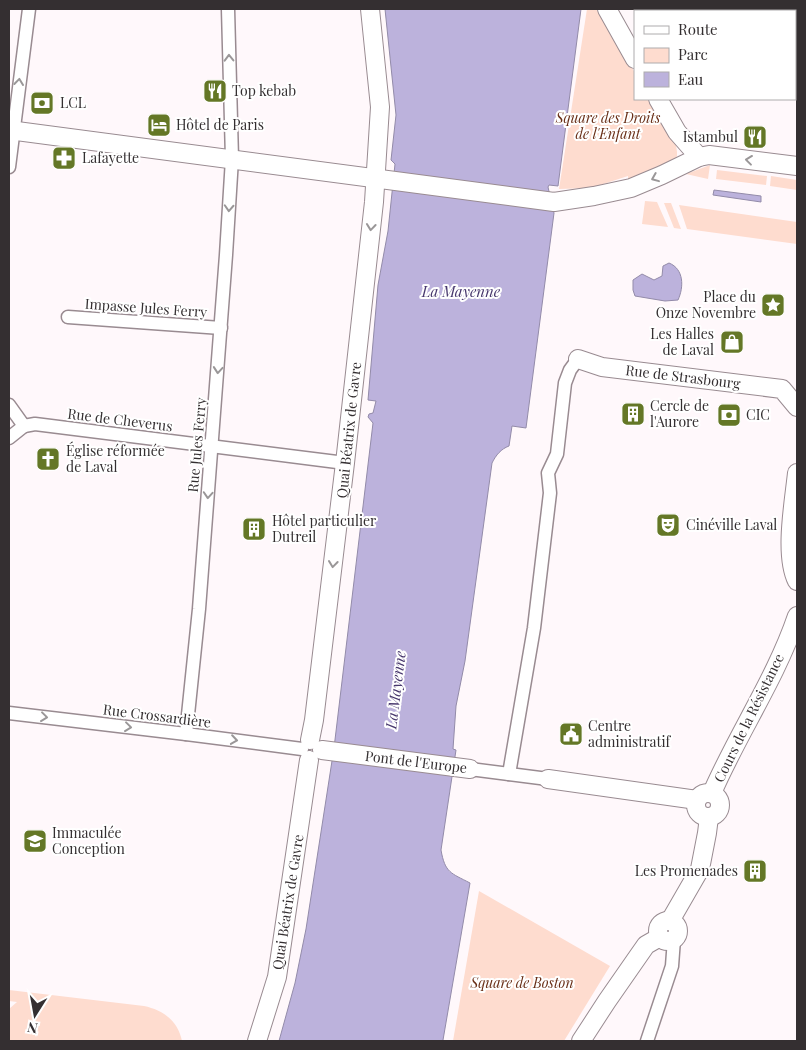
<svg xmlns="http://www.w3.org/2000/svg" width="806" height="1050" viewBox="0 0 806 1050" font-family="'Playfair Display',serif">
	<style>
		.green { fill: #fedccf }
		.water { fill: #bcb2dc; stroke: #938ba9 }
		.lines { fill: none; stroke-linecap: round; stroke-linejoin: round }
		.street-casing { stroke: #998b91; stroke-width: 15 }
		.secondary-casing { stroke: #998b91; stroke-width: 20 }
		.street { stroke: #fff; stroke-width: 12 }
		.secondary { stroke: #fff; stroke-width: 18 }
		.oneway { stroke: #9a9798 }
		.labels { text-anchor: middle; stroke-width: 4; stroke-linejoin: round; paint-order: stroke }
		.poi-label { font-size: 14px; fill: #342f31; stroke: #fff; text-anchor: start }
		.park-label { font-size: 14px; font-style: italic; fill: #682e16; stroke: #fff }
		.street-label { font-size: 14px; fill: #342f31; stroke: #fff }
		.water-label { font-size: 15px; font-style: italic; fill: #47376d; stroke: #fff }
	</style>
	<rect width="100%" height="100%" fill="#fff8fb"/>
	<!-- green -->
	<g class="green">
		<polygon points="587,9 596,9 608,25 635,73 635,99 649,99 666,127 670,138 676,145 677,152 677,156 676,158 670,164 628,181 628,176 591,188 559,189"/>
		<polygon points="710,165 708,179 686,174"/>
		<polygon points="717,170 767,176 766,185 716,179"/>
		<polygon points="771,176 797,180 797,190 770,186"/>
		<polygon points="645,201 657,202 668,227 642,224"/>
		<polygon points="664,203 671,203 681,229 674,228"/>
		<polygon points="679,205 797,222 797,244 687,229"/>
		<polygon points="479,891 610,966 564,1041 453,1041"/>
		<path d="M9 990 144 1006C163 1010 178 1021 182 1041H9V1009L17 1002 9 1001Z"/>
	</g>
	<!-- water -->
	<g class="water">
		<path d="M385 9H581L558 186 549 185 548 187 554 213 526 428 512 426 509 446C501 449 496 455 492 463L465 661 456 706 453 749 456 750 441 850C445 873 451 873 470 883L443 1040V1041H279L295 983 306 929 334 748 373 423 368 417 369 414 373 413 376 401 368 400 378 285 388 231 395 164 391 160 396 115Z"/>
		<polygon points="714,190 761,196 761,202 713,195"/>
		<path d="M669 263C684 269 684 287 678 300L665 301 635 296 633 290V280L642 274 654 280 662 276 663 266Z"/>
	</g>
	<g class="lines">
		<!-- street casing -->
		<g class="street-casing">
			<g id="street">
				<polyline points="9,167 29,9"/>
				<polyline points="68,317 221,328"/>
				<polyline points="9,405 24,426"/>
				<polyline points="24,426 35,424 345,463"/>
				<polyline points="9,438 24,426"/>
				<polyline points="9,713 186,734 302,749"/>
				<polyline points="186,734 199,609 226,255 232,159 228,9"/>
				<polyline points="470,769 548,779"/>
				<polyline points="509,774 534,628 550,493 548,473 557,454 565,383 570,370 578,359"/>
				<polyline points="647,1041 672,966 674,939"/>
			</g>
		</g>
		<!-- secondary casing -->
		<g class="secondary-casing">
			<g id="secondary">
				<polyline points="607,9 635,59"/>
				<polyline points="658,99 677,132 699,157"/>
				<polyline points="9,130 554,202 594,196 631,188 662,175 699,157 709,155 797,166"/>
				<polyline points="578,359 602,367 782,389 797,407"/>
				<path d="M797 473C794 502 784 555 797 581"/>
				<polyline points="310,740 314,720 345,463 374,202 380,107 370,9"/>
				<polyline points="322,750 470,769"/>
				<polyline points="548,779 697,800"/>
				<circle cx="708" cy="805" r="12"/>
				<path d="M712 793C738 733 776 678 797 616"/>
				<circle cx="668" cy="931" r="10"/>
				<polyline points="670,921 700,869 707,833 709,817"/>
				<polyline points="257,1041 277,977 309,760"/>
				<polyline points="581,1041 607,1001 639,955 646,945 660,937"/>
			</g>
		</g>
		<!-- street -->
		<use href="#street" class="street"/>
		<!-- secondary -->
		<use href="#secondary" class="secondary"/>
	</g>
	<!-- one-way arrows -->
	<defs><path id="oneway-chevron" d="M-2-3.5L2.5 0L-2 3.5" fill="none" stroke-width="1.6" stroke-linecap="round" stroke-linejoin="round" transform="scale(1.25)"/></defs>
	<g class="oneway">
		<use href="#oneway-chevron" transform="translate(229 58) rotate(-91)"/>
		<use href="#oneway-chevron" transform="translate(19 82) rotate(-83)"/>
		<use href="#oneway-chevron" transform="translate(749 160) rotate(-173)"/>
		<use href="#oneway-chevron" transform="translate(655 178) rotate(158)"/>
		<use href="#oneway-chevron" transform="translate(229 208) rotate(93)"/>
		<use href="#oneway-chevron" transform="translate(371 227) rotate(96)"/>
		<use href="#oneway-chevron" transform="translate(218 370) rotate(95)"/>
		<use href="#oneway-chevron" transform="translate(208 495) rotate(94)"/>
		<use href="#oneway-chevron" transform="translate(333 564) rotate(97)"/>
		<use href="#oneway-chevron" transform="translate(44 717) rotate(7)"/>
		<use href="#oneway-chevron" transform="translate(128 727) rotate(7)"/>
		<use href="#oneway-chevron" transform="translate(234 740) rotate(8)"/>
	</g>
	<!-- icons -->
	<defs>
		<g id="restaurant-square" transform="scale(1.25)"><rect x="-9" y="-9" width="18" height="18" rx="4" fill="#647726" stroke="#fff"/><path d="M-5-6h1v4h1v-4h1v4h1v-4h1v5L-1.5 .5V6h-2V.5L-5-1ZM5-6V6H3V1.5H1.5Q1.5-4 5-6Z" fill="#fff"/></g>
		<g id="bank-square" transform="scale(1.25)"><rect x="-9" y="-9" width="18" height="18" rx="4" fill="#647726" stroke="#fff"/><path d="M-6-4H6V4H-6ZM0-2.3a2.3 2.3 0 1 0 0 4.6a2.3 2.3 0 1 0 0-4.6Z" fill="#fff"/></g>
		<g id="hotel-square" transform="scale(1.25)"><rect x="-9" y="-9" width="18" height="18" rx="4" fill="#647726" stroke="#fff"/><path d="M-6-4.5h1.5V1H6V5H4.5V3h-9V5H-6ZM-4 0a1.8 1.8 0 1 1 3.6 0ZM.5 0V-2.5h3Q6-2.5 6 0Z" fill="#fff"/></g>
		<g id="pharmacy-square" transform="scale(1.25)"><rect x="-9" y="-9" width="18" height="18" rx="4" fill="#647726" stroke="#fff"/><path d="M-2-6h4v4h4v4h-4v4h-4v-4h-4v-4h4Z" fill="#fff"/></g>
		<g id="sight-square" transform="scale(1.25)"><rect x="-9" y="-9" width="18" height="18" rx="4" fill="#647726" stroke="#fff"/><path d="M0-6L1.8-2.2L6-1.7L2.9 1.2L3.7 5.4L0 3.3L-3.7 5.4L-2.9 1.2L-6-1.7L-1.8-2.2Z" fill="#fff"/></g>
		<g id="shop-square" transform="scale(1.25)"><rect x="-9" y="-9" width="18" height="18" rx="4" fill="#647726" stroke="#fff"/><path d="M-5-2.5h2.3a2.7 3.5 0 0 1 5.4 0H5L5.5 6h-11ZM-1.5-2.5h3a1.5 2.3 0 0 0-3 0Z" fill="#fff"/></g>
		<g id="building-square" transform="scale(1.25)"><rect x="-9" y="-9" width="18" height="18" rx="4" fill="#647726" stroke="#fff"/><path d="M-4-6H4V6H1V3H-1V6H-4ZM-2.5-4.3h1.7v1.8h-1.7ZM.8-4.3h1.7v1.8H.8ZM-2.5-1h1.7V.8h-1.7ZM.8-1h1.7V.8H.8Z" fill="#fff"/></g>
		<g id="church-square" transform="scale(1.25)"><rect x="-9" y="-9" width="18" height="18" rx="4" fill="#647726" stroke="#fff"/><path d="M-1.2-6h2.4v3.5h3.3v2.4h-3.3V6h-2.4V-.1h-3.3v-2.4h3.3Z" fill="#fff"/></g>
		<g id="theatre-square" transform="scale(1.25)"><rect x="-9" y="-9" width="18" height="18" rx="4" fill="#647726" stroke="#fff"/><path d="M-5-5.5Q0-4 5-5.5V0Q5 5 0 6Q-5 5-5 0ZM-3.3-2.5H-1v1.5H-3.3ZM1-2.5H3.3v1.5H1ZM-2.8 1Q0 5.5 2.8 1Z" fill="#fff"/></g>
		<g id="civic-square" transform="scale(1.25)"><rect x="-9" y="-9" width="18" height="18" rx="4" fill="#647726" stroke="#fff"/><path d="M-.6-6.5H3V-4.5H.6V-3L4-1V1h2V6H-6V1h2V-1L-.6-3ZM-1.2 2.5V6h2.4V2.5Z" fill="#fff"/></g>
		<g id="school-square" transform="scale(1.25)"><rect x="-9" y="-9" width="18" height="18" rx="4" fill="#647726" stroke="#fff"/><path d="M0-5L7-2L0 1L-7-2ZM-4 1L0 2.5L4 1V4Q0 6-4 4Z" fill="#fff"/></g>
	</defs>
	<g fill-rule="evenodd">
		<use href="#restaurant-square" x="215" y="91"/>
		<use href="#bank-square" x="42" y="103"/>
		<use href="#hotel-square" x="159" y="125"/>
		<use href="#restaurant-square" x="755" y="137"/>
		<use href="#pharmacy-square" x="64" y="158"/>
		<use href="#sight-square" x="773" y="305"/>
		<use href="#shop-square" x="732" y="342"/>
		<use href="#building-square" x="633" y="414"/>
		<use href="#bank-square" x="729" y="415"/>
		<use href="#church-square" x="48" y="459"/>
		<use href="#theatre-square" x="668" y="525"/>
		<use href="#building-square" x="254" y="529"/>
		<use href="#civic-square" x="571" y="734"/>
		<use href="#school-square" x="35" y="841"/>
		<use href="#building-square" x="755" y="871"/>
	</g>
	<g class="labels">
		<!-- poi labels -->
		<g class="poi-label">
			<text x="232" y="96">Top kebab</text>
			<text x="60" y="108">LCL</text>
			<text x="176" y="130">Hôtel de Paris</text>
			<text x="738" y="142" text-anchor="end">Istambul</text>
			<text x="82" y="163">Lafayette</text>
			<text x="756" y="302" text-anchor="end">Place du<tspan x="756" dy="16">Onze Novembre</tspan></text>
			<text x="714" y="339" text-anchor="end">Les Halles<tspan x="714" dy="16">de Laval</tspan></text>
			<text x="650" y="411">Cercle de<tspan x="650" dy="16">l'Aurore</tspan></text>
			<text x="746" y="420">CIC</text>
			<text x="66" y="456">Église réformée<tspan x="66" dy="16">de Laval</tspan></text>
			<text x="272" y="526">Hôtel particulier<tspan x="272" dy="16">Dutreil</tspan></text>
			<text x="686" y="530">Cinéville Laval</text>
			<text x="588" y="731">Centre<tspan x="588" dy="16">administratif</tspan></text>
			<text x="52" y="838">Immaculée<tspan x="52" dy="16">Conception</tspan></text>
			<text x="738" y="876" text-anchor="end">Les Promenades</text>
		</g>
		<!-- park labels -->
		<g class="park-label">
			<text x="608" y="123">Square des Droits<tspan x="608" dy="16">de l'Enfant</tspan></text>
			<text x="522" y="988">Square de Boston</text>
		</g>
		<!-- street labels -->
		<g class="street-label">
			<text transform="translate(146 308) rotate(4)" y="5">Impasse Jules Ferry</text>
			<text transform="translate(683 377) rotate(7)" y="5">Rue de Strasbourg</text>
			<text transform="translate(120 420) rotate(7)" y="5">Rue de Cheverus</text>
			<text transform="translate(349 430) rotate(-84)" y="5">Quai Béatrix de Gavre</text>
			<text transform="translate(197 445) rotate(-85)" y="5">Rue Jules Ferry</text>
			<text transform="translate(157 716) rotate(7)" y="5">Rue Crossardière</text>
			<text transform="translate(749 718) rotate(-64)" y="5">Cours de la Résistance</text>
			<text transform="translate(416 762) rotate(7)" y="5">Pont de l'Europe</text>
			<text transform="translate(288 902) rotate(-81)" y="5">Quai Béatrix de Gavre</text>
		</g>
		<!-- water labels -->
		<g class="water-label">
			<text x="461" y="297">La Mayenne</text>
			<text transform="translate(396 690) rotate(-83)" y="5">La Mayenne</text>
		</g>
	</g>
	<!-- border -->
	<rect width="806" height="1050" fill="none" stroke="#342f31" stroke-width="20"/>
	<!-- legend -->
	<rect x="634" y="10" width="162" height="90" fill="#ffffff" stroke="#aeacad"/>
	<rect x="644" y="26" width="25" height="8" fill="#ffffff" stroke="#aeacad"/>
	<text x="678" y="35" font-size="15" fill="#342f31">Route</text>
	<rect x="644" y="48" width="25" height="15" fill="#fedccf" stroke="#aeacad"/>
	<text x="678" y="60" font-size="15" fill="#342f31">Parc</text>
	<rect x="644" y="72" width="25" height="15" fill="#bcb2dc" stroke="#aeacad"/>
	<text x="678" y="85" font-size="15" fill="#342f31">Eau</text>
	<!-- north arrow -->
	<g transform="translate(35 1015) rotate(191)" stroke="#ffffff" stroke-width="4" paint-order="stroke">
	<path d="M0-4L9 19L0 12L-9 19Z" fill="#342f31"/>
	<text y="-8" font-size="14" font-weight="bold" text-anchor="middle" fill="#342f31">N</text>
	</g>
</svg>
